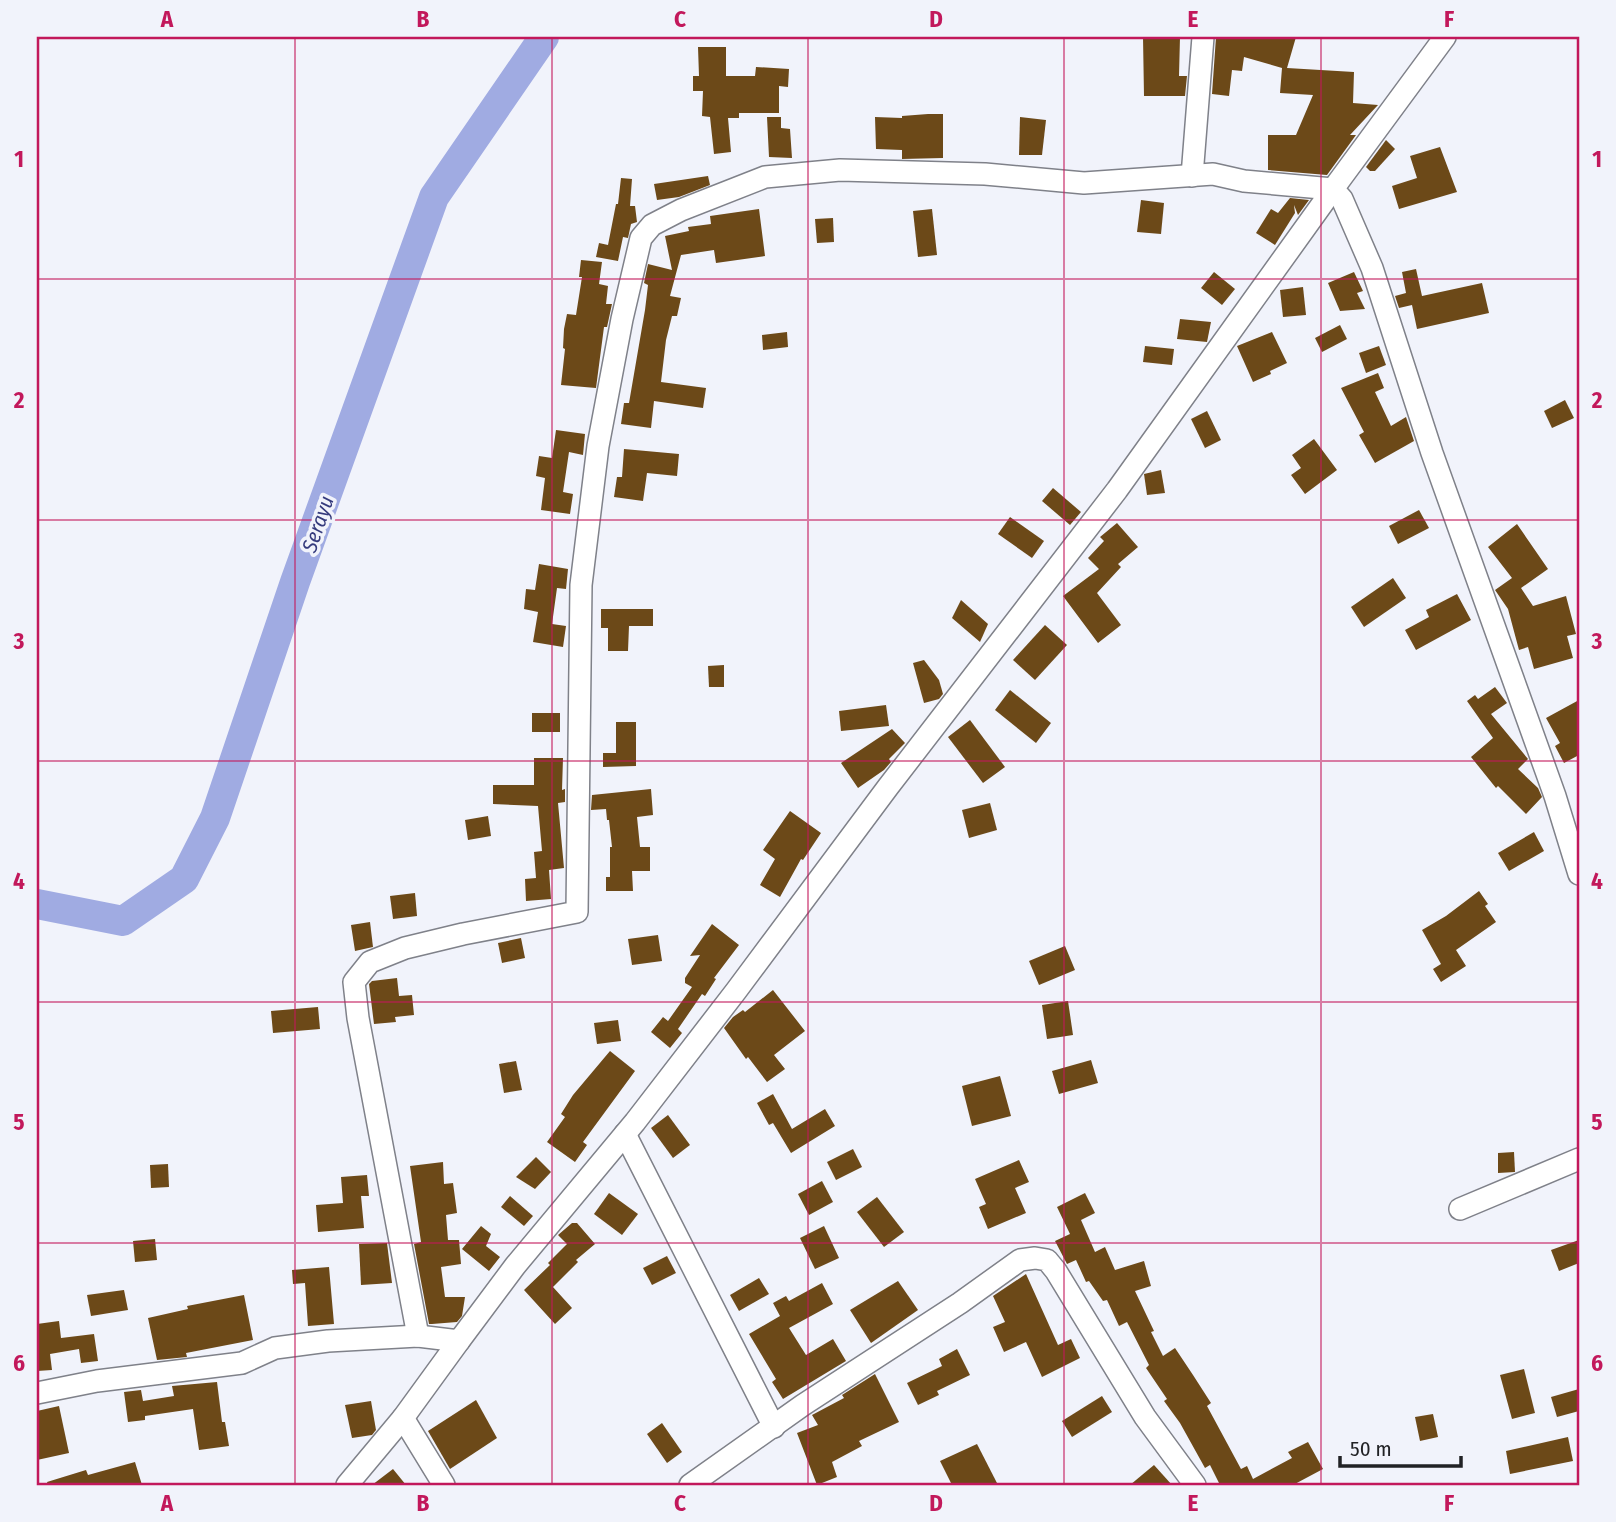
<svg xmlns="http://www.w3.org/2000/svg" width="1616" height="1522" viewBox="0 0 1616 1522" font-family="'Fira Sans Condensed',sans-serif">
	<style>
		.lines { fill: none; stroke-linecap: round; stroke-linejoin: round }
		.river { stroke: #a0abe2; stroke-width: 30 }
		.building { fill: #6c4918 }
		.minor-casing { stroke: #7f8189; stroke-width: 24 }
		.minor { stroke: #fff; stroke-width: 21 }
		.grid { fill: none; stroke: #c2185b; stroke-width: 2; stroke-opacity: 0.55 }
		.labels { text-anchor: middle; stroke-width: 7; stroke-linejoin: round; paint-order: stroke }
		.water-label { font-size: 21px; font-style: italic; fill: #353b7d; stroke: #f1f3fb }
		.neatline { fill: none; stroke: #c2185b; stroke-width: 2.5 }
		.grid-label { font-size: 23px; text-anchor: middle; font-weight: bold; fill: #c2185b }
	</style>
	<rect width="100%" height="100%" fill="#f1f3fb"/>
	<g class="lines">
		<!-- river -->
		<polyline class="river" points="37,904 123,921 184,879 215,818 295,582 434,197 544,37"/>
	</g>
	<!-- building -->
	<g class="building">
		<polygon points="1143,37 1180,37 1179,76 1187,76 1185,96 1144,96"/>
		<polygon points="1216,37 1296,37 1287,68 1354,72 1353,103 1378,105 1350,135 1356,135 1327,175 1268,170 1268,135 1296,135 1313,95 1280,93 1282,68 1244,57 1242,71 1232,70 1229,96 1212,94"/>
		<polygon points="698,47 726,47 726,76 755,76 756,67 789,69 788,87 779,86 779,113 739,113 739,118 728,118 731,152 714,154 710,117 702,116 703,91 693,91 693,76 699,76"/>
		<polygon points="928,114 943,114 943,158 902,159 902,150 876,149 875,117 902,118 902,116"/>
		<polygon points="767,117 781,117 781,128 790,129 792,158 769,157"/>
		<polygon points="1020,117 1046,120 1042,155 1019,155"/>
		<polygon points="1386,140 1395,149 1375,171 1370,171 1366,167"/>
		<polygon points="1440,147 1457,192 1399,209 1392,186 1417,178 1410,156"/>
		<polygon points="708,176 710,185 679,197 657,200 654,184"/>
		<polygon points="621,178 632,179 630,206 635,206 637,222 631,224 628,238 623,237 618,261 596,257 599,243 608,245 616,204 618,204"/>
		<polygon points="1290,198 1309,200 1298,215 1294,205 1295,213 1275,245 1256,233 1271,209 1278,213"/>
		<polygon points="1141,200 1164,203 1161,234 1137,232"/>
		<polygon points="759,209 765,256 716,263 714,250 681,255 670,296 681,298 677,316 672,316 666,340 661,382 706,388 703,408 654,401 651,428 621,424 624,403 629,403 645,310 648,285 644,283 648,264 672,270 665,236 689,231 688,227 711,224 710,216"/>
		<polygon points="932,209 937,255 918,257 913,211"/>
		<polygon points="833,218 834,242 817,243 815,219"/>
		<polygon points="581,260 602,262 599,284 608,286 606,304 612,304 607,327 604,327 596,388 561,385 565,349 563,348 564,329 567,314 576,315 582,277 579,277"/>
		<polygon points="1416,269 1422,296 1482,283 1489,313 1417,329 1412,305 1399,308 1395,296 1406,293 1402,272"/>
		<polygon points="1214,272 1235,289 1222,305 1201,288"/>
		<polygon points="1354,272 1363,291 1357,293 1365,309 1340,311 1328,283"/>
		<polygon points="1303,287 1306,315 1283,317 1280,290"/>
		<polygon points="1180,319 1211,322 1207,342 1177,339"/>
		<polygon points="1340,325 1347,339 1322,352 1315,338"/>
		<polygon points="787,332 788,347 763,350 762,335"/>
		<polygon points="1272,332 1287,363 1270,371 1271,374 1253,382 1237,346"/>
		<polygon points="1145,346 1174,349 1172,365 1143,362"/>
		<polygon points="1379,346 1386,365 1366,373 1359,353"/>
		<polygon points="1378,373 1384,388 1375,392 1391,426 1406,417 1414,441 1375,463 1359,435 1364,432 1341,388"/>
		<polygon points="1565,400 1574,418 1552,428 1544,411"/>
		<polygon points="1207,411 1221,440 1205,448 1191,419"/>
		<polygon points="556,430 585,434 583,455 569,452 563,492 573,494 570,514 541,510 545,478 536,476 539,456 552,458"/>
		<polygon points="1314,439 1337,470 1305,494 1291,475 1301,468 1292,455"/>
		<polygon points="624,449 679,454 677,476 647,473 643,501 614,497 617,477 622,477"/>
		<polygon points="1161,470 1165,493 1147,495 1144,474"/>
		<polygon points="1053,488 1081,512 1070,525 1042,501"/>
		<polygon points="1419,510 1429,528 1398,544 1389,526"/>
		<polygon points="1010,517 1044,541 1032,558 998,534"/>
		<polygon points="1117,523 1138,547 1118,564 1121,567 1097,593 1121,625 1098,643 1063,596 1099,569 1088,558 1104,541 1100,537"/>
		<polygon points="1517,524 1548,569 1521,588 1533,606 1566,596 1576,634 1567,636 1573,658 1534,669 1528,647 1519,650 1508,609 1495,590 1512,578 1488,547"/>
		<polygon points="539,564 568,569 566,589 557,588 552,624 566,626 563,647 533,642 538,612 524,609 526,589 535,590"/>
		<polygon points="1393,578 1406,598 1364,627 1351,607"/>
		<polygon points="1457,594 1471,620 1416,650 1405,630 1429,617 1426,610"/>
		<polygon points="961,600 988,624 980,642 952,618"/>
		<polygon points="601,609 653,609 653,626 629,626 628,651 608,651 608,628 601,628"/>
		<polygon points="1045,625 1067,645 1035,680 1013,660"/>
		<polygon points="924,660 939,680 943,694 939,699 924,703 913,663"/>
		<polygon points="724,665 724,687 709,687 708,666"/>
		<polygon points="1495,687 1507,703 1491,714 1528,759 1518,769 1538,788 1542,797 1526,814 1498,786 1496,788 1471,757 1493,738 1467,701 1475,695 1478,699"/>
		<polygon points="1010,690 1051,723 1036,743 995,710"/>
		<polygon points="1579,700 1579,755 1564,763 1555,746 1560,743 1546,718"/>
		<polygon points="886,705 889,726 841,731 839,711"/>
		<rect x="532" y="713" width="28" height="19"/>
		<polygon points="970,720 1005,767 983,783 948,737"/>
		<polygon points="616,722 636,722 636,766 603,767 603,753 616,753"/>
		<polygon points="892,729 905,743 889,759 891,762 884,770 858,788 841,763"/>
		<polygon points="534,758 563,758 562,790 565,789 565,802 558,803 564,868 549,870 551,899 526,901 525,879 536,878 534,852 542,851 538,806 493,804 493,785 534,785"/>
		<polygon points="651,789 653,815 637,817 640,847 650,847 650,871 632,871 633,891 606,891 606,877 610,877 610,847 612,847 609,820 607,820 606,809 591,810 592,795"/>
		<polygon points="990,803 997,830 969,838 962,810"/>
		<polygon points="790,811 821,833 803,860 801,859 780,897 760,885 775,859 763,850"/>
		<polygon points="488,816 491,836 468,840 465,820"/>
		<polygon points="1534,832 1544,851 1509,871 1498,853"/>
		<polygon points="1479,891 1488,904 1485,906 1496,922 1456,950 1466,966 1441,982 1433,969 1441,964 1422,930 1446,916"/>
		<polygon points="415,893 417,916 393,919 390,896"/>
		<polygon points="370,922 373,947 355,951 351,925"/>
		<polygon points="712,924 739,945 714,978 716,979 705,996 702,994 678,1029 682,1033 670,1048 651,1032 663,1017 668,1021 692,987 685,983 685,978 700,955 690,956"/>
		<polygon points="658,935 662,961 632,965 628,939"/>
		<polygon points="521,938 525,958 502,963 498,943"/>
		<polygon points="1065,946 1075,970 1039,985 1029,961"/>
		<polygon points="397,978 399,996 412,995 414,1015 395,1017 396,1022 374,1024 369,984 372,981"/>
		<polygon points="773,990 805,1031 774,1055 785,1069 767,1082 748,1057 746,1059 724,1028 733,1017 743,1010 745,1012"/>
		<polygon points="1068,1001 1073,1035 1047,1039 1042,1005"/>
		<polygon points="318,1007 320,1029 273,1033 271,1011"/>
		<polygon points="618,1020 621,1041 597,1044 594,1023"/>
		<polygon points="610,1051 635,1071 583,1142 587,1145 575,1162 547,1142 565,1117 561,1114 573,1095"/>
		<polygon points="1091,1060 1098,1083 1059,1094 1052,1071"/>
		<polygon points="516,1061 522,1090 504,1093 499,1064"/>
		<polygon points="1000,1076 1011,1116 972,1126 962,1086"/>
		<polygon points="773,1094 792,1129 825,1109 835,1126 791,1153 773,1123 769,1125 757,1103"/>
		<polygon points="668,1115 690,1145 673,1158 651,1128"/>
		<polygon points="853,1149 862,1167 836,1180 827,1162"/>
		<polygon points="1514,1152 1515,1172 1498,1173 1498,1153"/>
		<polygon points="536,1157 551,1172 535,1189 516,1177"/>
		<polygon points="1019,1160 1029,1182 1015,1188 1026,1213 988,1229 979,1207 986,1204 975,1179"/>
		<polygon points="443,1162 444,1184 453,1183 457,1213 446,1215 448,1240 459,1240 461,1264 441,1267 445,1297 465,1297 462,1316 457,1322 432,1324 429,1324 414,1244 421,1242 410,1166"/>
		<polygon points="168,1164 169,1187 151,1188 150,1165"/>
		<polygon points="367,1175 369,1196 361,1196 364,1228 318,1232 316,1205 343,1203 341,1177"/>
		<polygon points="822,1181 833,1202 809,1215 798,1194"/>
		<polygon points="609,1193 638,1214 622,1235 594,1214"/>
		<polygon points="1085,1193 1095,1213 1081,1220 1095,1252 1105,1247 1115,1270 1144,1261 1151,1286 1135,1291 1154,1331 1151,1332 1163,1356 1175,1348 1193,1375 1211,1403 1207,1406 1241,1469 1247,1466 1253,1479 1292,1458 1288,1452 1308,1442 1323,1469 1293,1485 1220,1485 1210,1465 1205,1468 1180,1423 1164,1401 1167,1399 1146,1368 1149,1365 1127,1322 1119,1326 1107,1300 1103,1301 1089,1281 1086,1282 1076,1260 1067,1264 1055,1241 1070,1234 1057,1207"/>
		<polygon points="510,1196 533,1216 524,1226 501,1207"/>
		<polygon points="877,1197 904,1232 884,1247 857,1212"/>
		<polygon points="572,1223 577,1223 595,1244 576,1260 578,1262 553,1287 572,1308 555,1324 524,1290 550,1265 548,1263 567,1244 558,1235"/>
		<polygon points="481,1226 491,1234 486,1246 500,1257 489,1271 462,1249"/>
		<polygon points="824,1226 839,1258 815,1269 800,1238"/>
		<polygon points="155,1239 157,1260 135,1262 133,1241"/>
		<polygon points="1579,1240 1579,1263 1559,1271 1551,1250"/>
		<polygon points="387,1243 392,1283 361,1285 359,1244"/>
		<polygon points="667,1256 676,1273 652,1285 643,1268"/>
		<polygon points="329,1267 334,1324 308,1326 305,1283 293,1284 292,1270"/>
		<polygon points="1026,1274 1058,1345 1071,1339 1080,1358 1042,1377 1026,1342 1004,1352 993,1327 1005,1322 993,1296"/>
		<polygon points="759,1278 769,1294 739,1311 730,1295"/>
		<polygon points="898,1281 918,1310 871,1343 850,1310"/>
		<polygon points="822,1283 833,1304 789,1328 806,1355 833,1339 846,1361 783,1399 772,1382 776,1379 749,1334 780,1316 773,1303 786,1296 789,1301"/>
		<polygon points="124,1290 128,1310 91,1316 87,1295"/>
		<polygon points="244,1295 253,1340 186,1353 187,1357 157,1360 148,1318 188,1309 187,1306"/>
		<polygon points="59,1321 61,1338 94,1334 98,1361 81,1363 79,1349 50,1354 52,1370 37,1371 37,1324"/>
		<polygon points="957,1349 970,1375 937,1391 939,1395 918,1405 907,1383 942,1366 939,1359"/>
		<polygon points="1524,1369 1535,1413 1512,1419 1500,1375"/>
		<polygon points="875,1374 899,1422 859,1441 862,1446 832,1462 837,1477 817,1485 797,1433 818,1425 812,1415 844,1398 842,1395"/>
		<polygon points="217,1382 222,1422 225,1422 229,1446 199,1450 193,1409 145,1416 145,1420 128,1422 124,1392 141,1390 143,1401 174,1396 172,1386"/>
		<polygon points="1579,1389 1579,1411 1557,1417 1551,1397"/>
		<polygon points="1102,1396 1112,1412 1072,1437 1062,1421"/>
		<polygon points="476,1400 497,1438 450,1469 428,1431"/>
		<polygon points="371,1401 376,1430 372,1435 352,1438 345,1405"/>
		<polygon points="59,1406 69,1453 37,1460 37,1411"/>
		<polygon points="1433,1414 1438,1437 1420,1441 1415,1417"/>
		<polygon points="662,1423 682,1452 667,1463 647,1434"/>
		<polygon points="1568,1437 1573,1461 1510,1474 1506,1451"/>
		<polygon points="977,1444 998,1485 952,1485 940,1461"/>
		<polygon points="135,1462 142,1485 48,1485 47,1482 86,1470 88,1475"/>
		<polygon points="1154,1465 1172,1485 1130,1485"/>
		<polygon points="393,1469 406,1485 372,1485"/>
	</g>
	<g class="lines">
		<!-- minor casing -->
		<g class="minor-casing">
			<g id="minor">
				<polyline points="1445,37 1333,189 1342,199 1372,268 1432,453 1555,796 1579,874"/>
				<polyline points="1192,176 1203,37"/>
				<polyline points="625,1134 774,1427"/>
				<polyline points="1460,1209 1579,1159"/>
				<polyline points="418,1336 358,1018 354,982 370,962 405,948 463,934 577,912 581,585 598,446 622,319 641,238 652,225 681,210 765,177 840,170 985,174 1084,183 1213,174 1244,181 1333,189"/>
				<polyline points="37,1393 97,1381 242,1363 275,1348 328,1341 418,1336 459,1341 515,1266 635,1122 736,991 888,787 1117,490 1333,189"/>
				<polyline points="403,1418 444,1485"/>
				<polyline points="347,1485 403,1418 459,1341"/>
				<polyline points="690,1485 803,1405 960,1303 1020,1260 1035,1258 1047,1260 1056,1271 1145,1417 1195,1485"/>
			</g>
		</g>
		<!-- minor -->
		<use href="#minor" class="minor"/>
	</g>
	<!-- grid -->
	<path class="grid" d="M295 37V1485M552 37V1485M808 37V1485M1064 37V1485M1321 37V1485M37 279H1579M37 520H1579M37 761H1579M37 1002H1579M37 1243H1579"/>
	<g class="labels">
		<!-- water labels -->
		<g class="water-label">
			<text transform="translate(318 524) rotate(-71)" y="7">Serayu</text>
		</g>
	</g>
	<!-- border -->
	<rect width="1616" height="1522" fill="none" stroke="#f1f3fb" stroke-width="77"/>
	<!-- scale -->
	<path d="M1340 1456v10h121v-10" fill="none" stroke="#212225" stroke-width="3.5"/>
	<text x="1350" y="1456" font-size="21" fill="#212225" stroke="#f1f3fb" stroke-width="5" paint-order="stroke">50 m</text>
	<rect x="38" y="38" width="1540" height="1446" class="neatline"/>
	<g class="grid-label">
		<text x="167" y="27">A</text>
		<text x="423" y="27">B</text>
		<text x="680" y="27">C</text>
		<text x="936" y="27">D</text>
		<text x="1193" y="27">E</text>
		<text x="1449" y="27">F</text>
		<text x="19" y="167">1</text>
		<text x="1597" y="167">1</text>
		<text x="19" y="408">2</text>
		<text x="1597" y="408">2</text>
		<text x="19" y="649">3</text>
		<text x="1597" y="649">3</text>
		<text x="19" y="889">4</text>
		<text x="1597" y="889">4</text>
		<text x="19" y="1130">5</text>
		<text x="1597" y="1130">5</text>
		<text x="19" y="1371">6</text>
		<text x="1597" y="1371">6</text>
		<text x="167" y="1511">A</text>
		<text x="423" y="1511">B</text>
		<text x="680" y="1511">C</text>
		<text x="936" y="1511">D</text>
		<text x="1193" y="1511">E</text>
		<text x="1449" y="1511">F</text>
	</g>
</svg>
